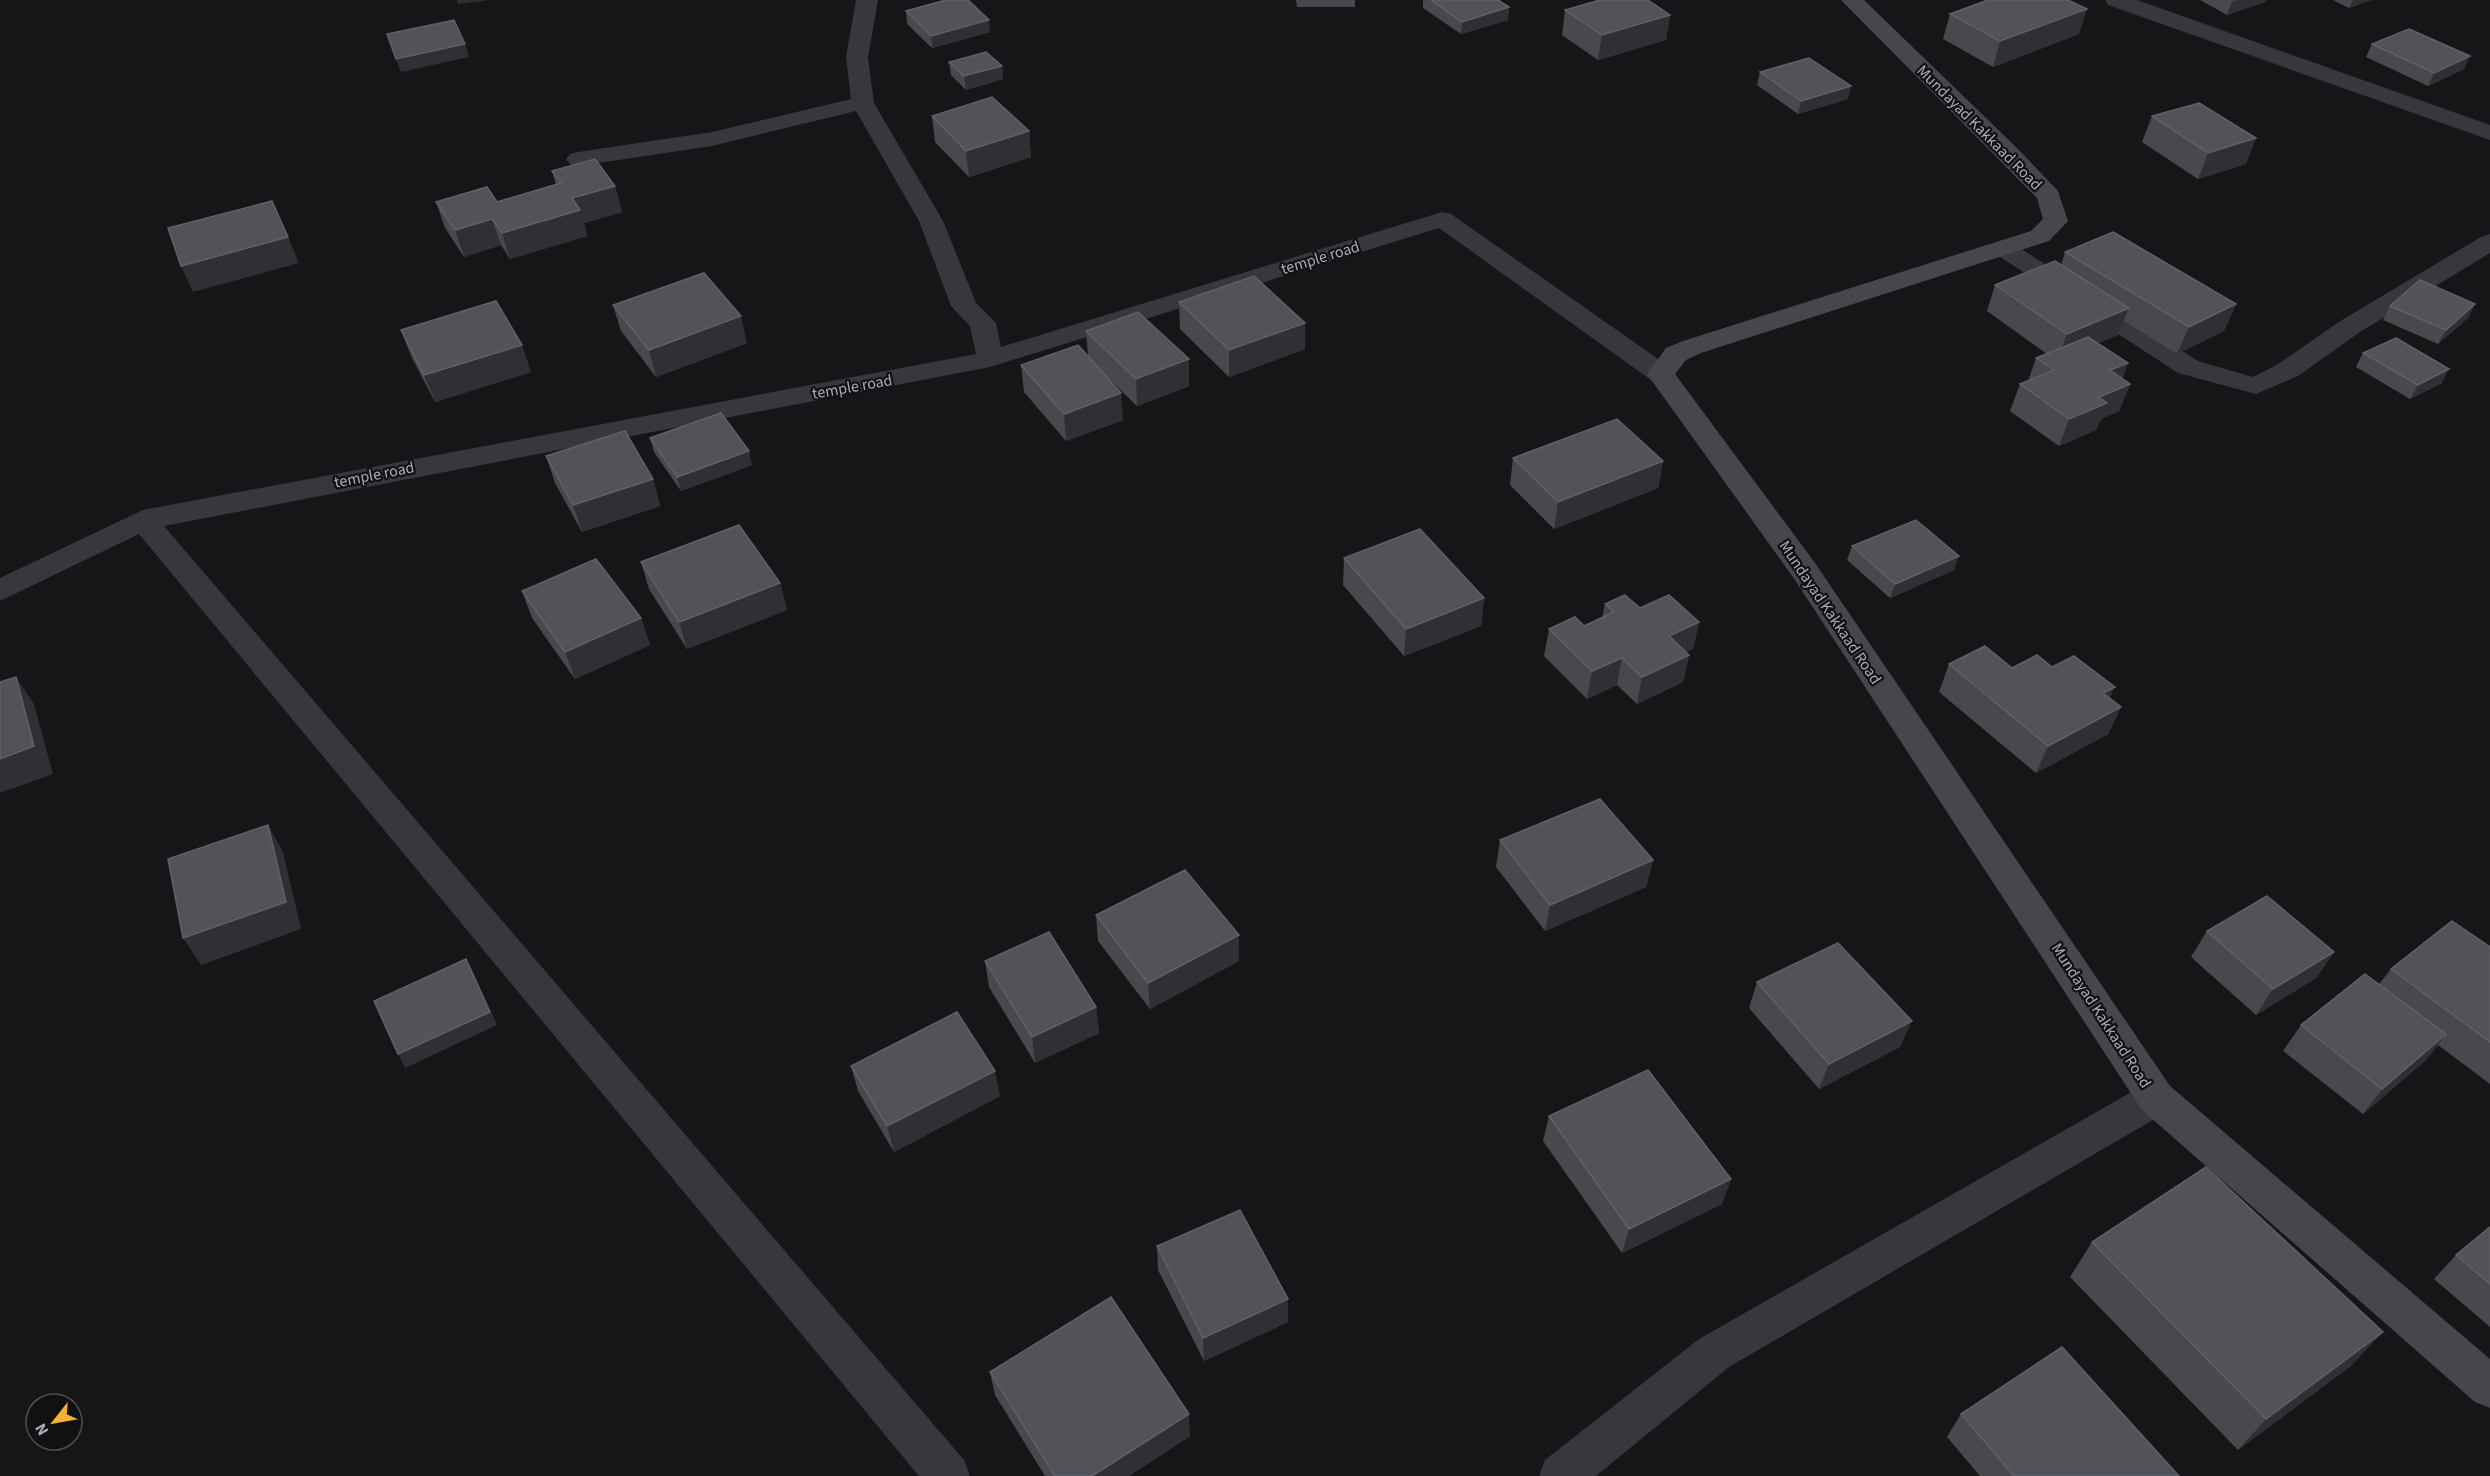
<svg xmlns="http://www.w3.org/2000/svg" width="2490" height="1476" viewBox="0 0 2490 1476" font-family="'Source Sans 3',sans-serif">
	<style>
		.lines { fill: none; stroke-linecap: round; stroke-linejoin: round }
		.street { fill: #37383d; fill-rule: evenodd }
		.secondary { fill: #45474d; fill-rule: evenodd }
		.wall { fill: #47494d }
		.shaded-wall { fill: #2f3033 }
		.building { fill: #525359; stroke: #5f6168; stroke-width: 1.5 }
		.labels { text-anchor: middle; stroke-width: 4.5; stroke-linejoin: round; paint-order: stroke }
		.street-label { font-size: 16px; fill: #a8adb8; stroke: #111113 }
	</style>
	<rect width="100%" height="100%" fill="#161618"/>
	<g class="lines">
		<!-- street -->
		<g class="street">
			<polygon points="856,0 878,0 868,57 874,103 943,221 976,303 996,323 1001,347 1442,212 1451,214 1671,368 1675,374 1671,380 1661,382 1651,380 1439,228 990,367 164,526 964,1460 970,1476 919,1476 139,534 0,601 0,578 143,510 976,354 970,326 951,306 919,221 856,111 712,146 578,166 570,164 566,159 570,154 578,152 712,132 851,99 846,57"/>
			<polygon points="2105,0 2137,0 2490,125 2490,140 2108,5"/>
			<polygon points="2490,234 2490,253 2360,332 2298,376 2256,394 2178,373 1994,253 1990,248 1994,243 2003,240 2012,243 2198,361 2253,377 2278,364 2342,320 2481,237"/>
			<polygon points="2156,1081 2170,1086 2175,1098 2170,1110 1729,1367 1596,1476 1539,1476 1545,1460 1699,1339 2142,1086"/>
		</g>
		<!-- secondary -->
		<polygon class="secondary" points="1841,0 1864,0 2018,149 2058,191 2068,221 2049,241 1701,353 1686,360 1675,374 1815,563 2170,1086 2490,1359 2490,1408 2475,1402 2142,1110 1793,577 1647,374 1666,348 1683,341 2031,231 2043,219 2037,198"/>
	</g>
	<!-- wall -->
	<g class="wall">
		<polygon points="1296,0 1355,0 1355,7 1297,7"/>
		<polygon points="1423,0 1498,0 1509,7 1508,20 1461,34 1423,8"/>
		<polygon points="2200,0 2266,0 2265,2 2227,15"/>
		<polygon points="2333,0 2371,0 2349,8"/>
		<polygon points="1565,10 1670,15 1666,40 1598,60 1562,35"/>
		<polygon points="906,11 990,32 932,48 907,24"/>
		<polygon points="1950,14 2079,34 1993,67 1943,39"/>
		<polygon points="2372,44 2464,69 2428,86 2366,57"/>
		<polygon points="949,62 1002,66 1003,79 966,90 951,75"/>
		<polygon points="1760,72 1848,99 1798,114 1757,85"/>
		<polygon points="932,116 1029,131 1031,157 969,177 935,142"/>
		<polygon points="2152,116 2256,138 2246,164 2198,179 2142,142"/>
		<polygon points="552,171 615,186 622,212 584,223 587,236 510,259 501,245 464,257 445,228 436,202 497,202 556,185"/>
		<polygon points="2065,252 2236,304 2224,331 2177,354 2124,321 2118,335 2098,343 2128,363 2122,379 2130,384 2119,411 2101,419 2096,430 2059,446 2010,411 2020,384 2028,381 2036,358 2047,354 1987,311 1995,285 2061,265"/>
		<polygon points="1179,302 1305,323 1305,349 1229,377 1180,329"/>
		<polygon points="2475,304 2468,318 2438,344 2383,320 2390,306"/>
		<polygon points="613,305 747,343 656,377 621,331"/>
		<polygon points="401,330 531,372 435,402 411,356"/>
		<polygon points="1086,331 1189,386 1137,406 1098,368 1123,420 1066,441 1024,392 1021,365 1088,356"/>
		<polygon points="2363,353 2442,383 2410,399 2356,367"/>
		<polygon points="650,438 752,465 681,491 654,452"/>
		<polygon points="546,456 653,479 660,506 582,532 555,483"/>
		<polygon points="1513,458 1663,461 1658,488 1554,529 1510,485"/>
		<polygon points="1852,546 1954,570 1890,598 1847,560"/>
		<polygon points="1344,558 1484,598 1481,626 1404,656 1343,585"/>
		<polygon points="641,562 780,583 787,610 687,649 649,589"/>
		<polygon points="522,591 641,618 650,645 575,679 532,618"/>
		<polygon points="1605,604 1640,608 1699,622 1693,649 1686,652 1689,655 1683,682 1637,704 1617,685 1587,699 1544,656 1549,629 1584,626 1602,618"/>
		<polygon points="1949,664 2012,668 2052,667 2109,698 2121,707 2108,734 2036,773 1939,692"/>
		<polygon points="1500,840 1653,860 1646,887 1545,931 1496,867"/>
		<polygon points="1096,915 1239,961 1150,1009 1098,941"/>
		<polygon points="2207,931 2334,952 2316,978 2256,1015 2191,957"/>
		<polygon points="2490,947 2490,1084 2438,1045 2426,1060 2363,1114 2283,1051 2301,1025 2379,984 2391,969"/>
		<polygon points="985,961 1096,1007 1099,1033 1035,1063 989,987"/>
		<polygon points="1757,982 1900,1047 1819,1089 1749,1008"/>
		<polygon points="851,1066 1000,1096 894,1152 858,1091"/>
		<polygon points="1549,1116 1731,1179 1722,1204 1622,1253 1543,1141"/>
		<polygon points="2490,1227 2490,1327 2434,1279 2456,1255"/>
		<polygon points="2092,1242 2352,1365 2238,1450 2070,1277"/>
		<polygon points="1157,1246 1288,1299 1288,1322 1204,1361 1158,1270"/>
		<polygon points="990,1372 1190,1436 1129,1476 1045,1476 995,1395"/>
		<polygon points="1961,1414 2179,1476 1980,1476 1947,1437"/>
	</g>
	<!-- shaded-wall -->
	<g class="shaded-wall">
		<polygon points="457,0 489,0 458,4"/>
		<polygon points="2237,0 2266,0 2265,2 2227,15 2232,2"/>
		<polygon points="2353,0 2371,0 2349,8"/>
		<polygon points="1509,7 1508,20 1461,34 1462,22"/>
		<polygon points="2087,9 2079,34 1993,67 2000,41"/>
		<polygon points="1670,15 1666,40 1598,60 1602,35"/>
		<polygon points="989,20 990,32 932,48 931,36"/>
		<polygon points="465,44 469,57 401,72 396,59"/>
		<polygon points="2470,56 2464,69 2428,86 2434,73"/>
		<polygon points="1002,66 1003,79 966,90 964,76"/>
		<polygon points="1851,86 1848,99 1798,114 1801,101"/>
		<polygon points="1029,131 1031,157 969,177 966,151"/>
		<polygon points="2256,138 2246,164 2198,179 2208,153"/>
		<polygon points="615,186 622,212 584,223 587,236 510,259 502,233 572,198"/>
		<polygon points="492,219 501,245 464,257 455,230"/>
		<polygon points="288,237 299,263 193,292 181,266"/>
		<polygon points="2236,304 2224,331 2177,354 2189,327"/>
		<polygon points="2475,304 2468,318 2438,344 2446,330"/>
		<polygon points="2129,308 2118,335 2057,361 2067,334"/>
		<polygon points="741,316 747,343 656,377 649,350"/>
		<polygon points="1305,323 1305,349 1229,377 1229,350"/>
		<polygon points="522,345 531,372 435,402 424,375"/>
		<polygon points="1189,359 1189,386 1137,406 1136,379"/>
		<polygon points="2128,363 2117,389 2130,384 2119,411 2101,419 2096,430 2059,446 2069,419 2110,370"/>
		<polygon points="2449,369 2442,383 2410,399 2418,385"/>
		<polygon points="1121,393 1123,420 1066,441 1064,414"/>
		<polygon points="749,451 752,465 681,491 677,477"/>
		<polygon points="1663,461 1658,488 1554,529 1558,502"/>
		<polygon points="653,479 660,506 582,532 573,505"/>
		<polygon points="1959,556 1954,570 1890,598 1895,584"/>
		<polygon points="780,583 787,610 687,649 679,622"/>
		<polygon points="1484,598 1481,626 1404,656 1406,629"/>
		<polygon points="641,618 650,645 575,679 565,652"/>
		<polygon points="1699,622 1693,649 1663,663 1669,636"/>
		<polygon points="1689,655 1683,682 1637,704 1642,677"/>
		<polygon points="1622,658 1617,685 1587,699 1592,671"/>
		<polygon points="16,677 34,704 53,774 0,793 0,759"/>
		<polygon points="2115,687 2102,714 2103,693"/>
		<polygon points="2121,707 2108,734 2036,773 2048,746"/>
		<polygon points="268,825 283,852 301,929 201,965 183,938"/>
		<polygon points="1653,860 1646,887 1545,931 1550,905"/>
		<polygon points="1239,935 1239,961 1150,1009 1148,983"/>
		<polygon points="2334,952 2316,978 2256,1015 2273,989"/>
		<polygon points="473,973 497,1025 405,1068 398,1054"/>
		<polygon points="1096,1007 1099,1033 1035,1063 1032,1037"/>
		<polygon points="1912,1021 1900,1047 1819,1089 1829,1064"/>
		<polygon points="2446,1034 2426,1060 2363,1114 2382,1089"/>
		<polygon points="995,1071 1000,1096 894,1152 887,1126"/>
		<polygon points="1731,1179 1722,1204 1622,1253 1629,1229"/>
		<polygon points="1288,1299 1288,1322 1204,1361 1203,1338"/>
		<polygon points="2383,1332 2352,1365 2238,1450 2266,1419"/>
		<polygon points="1189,1414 1190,1436 1129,1476 1092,1476"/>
	</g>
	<!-- building -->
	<g class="building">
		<polygon points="946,0 968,0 989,20 931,36 906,11"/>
		<polygon points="1431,0 1498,0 1509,7 1462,22"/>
		<polygon points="1600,0 1648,0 1670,15 1602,35 1565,10"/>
		<polygon points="1988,0 2068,0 2087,9 2000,41 1950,14"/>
		<polygon points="454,20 465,44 396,59 387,34"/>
		<polygon points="2409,29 2470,56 2434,73 2372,44"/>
		<polygon points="986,52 1002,66 964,76 949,62"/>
		<polygon points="1809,58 1851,86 1801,101 1760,72"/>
		<polygon points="992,97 1029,131 966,151 932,116"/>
		<polygon points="2199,103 2256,138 2208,153 2152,116"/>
		<polygon points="595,159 615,186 572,198 580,210 502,233 492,219 455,230 436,202 487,187 497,202 561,183 552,171"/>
		<polygon points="272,201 288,237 181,266 168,228"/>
		<polygon points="2113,232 2236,304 2189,327 2065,252"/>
		<polygon points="2055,261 2129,308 2067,334 1995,285"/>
		<polygon points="704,273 741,316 649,350 613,305"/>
		<polygon points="1254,276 1305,323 1229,350 1179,302"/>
		<polygon points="2420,280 2475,304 2446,330 2390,306"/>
		<polygon points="496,301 522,345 424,375 401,330"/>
		<polygon points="1138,312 1189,359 1136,379 1086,331"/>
		<polygon points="2088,337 2128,363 2110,370 2130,384 2099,397 2107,403 2069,419 2020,384 2054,370 2036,358"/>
		<polygon points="2396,338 2449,369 2418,385 2363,353"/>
		<polygon points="1078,345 1121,393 1064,414 1021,365"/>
		<polygon points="721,413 749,451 677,477 650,438"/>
		<polygon points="1617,419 1663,461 1558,502 1513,458"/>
		<polygon points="625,431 653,479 573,505 546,456"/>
		<polygon points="1916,520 1959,556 1895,584 1852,546"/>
		<polygon points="739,525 780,583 679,622 641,562"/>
		<polygon points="1420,529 1484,598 1406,629 1344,558"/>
		<polygon points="596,559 641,618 565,652 522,591"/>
		<polygon points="1625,595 1640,608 1669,595 1699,622 1669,636 1689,655 1642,677 1622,658 1592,671 1549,629 1575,617 1584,626 1614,612 1605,604"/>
		<polygon points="1985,646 2012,668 2037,655 2052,667 2074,656 2115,687 2103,693 2121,707 2048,746 1949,664"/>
		<polygon points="16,677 34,746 0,759 0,682"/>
		<polygon points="1600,799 1653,860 1550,905 1500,840"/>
		<polygon points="268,825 286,902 183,938 168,859"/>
		<polygon points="1185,870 1239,935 1148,983 1096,915"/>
		<polygon points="2267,896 2334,952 2273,989 2207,931"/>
		<polygon points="2452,921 2490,947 2490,1042 2391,969"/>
		<polygon points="1049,932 1096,1007 1032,1037 985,961"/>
		<polygon points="1838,943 1912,1021 1829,1064 1757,982"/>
		<polygon points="466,959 490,1012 398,1054 374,1001"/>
		<polygon points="2365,974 2446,1034 2382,1089 2301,1025"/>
		<polygon points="957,1012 995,1071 887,1126 851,1066"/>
		<polygon points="1648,1070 1731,1179 1629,1229 1549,1116"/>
		<polygon points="2206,1167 2383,1332 2266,1419 2092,1242"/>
		<polygon points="1240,1210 1288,1299 1203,1338 1157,1246"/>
		<polygon points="2490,1227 2490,1284 2456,1255"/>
		<polygon points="1111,1297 1189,1414 1092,1476 1055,1476 990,1372"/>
		<polygon points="2062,1347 2179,1476 2014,1476 1961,1414"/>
	</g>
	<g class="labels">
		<!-- street labels -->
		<g class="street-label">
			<text transform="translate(1980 127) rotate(45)" y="6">Mundayad Kakkaad Road</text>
			<text transform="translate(1320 257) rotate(-17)" y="6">temple road</text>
			<text transform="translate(852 386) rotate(-10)" y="6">temple road</text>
			<text transform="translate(374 474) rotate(-11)" y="6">temple road</text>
			<text transform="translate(1831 612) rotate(56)" y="6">Mundayad Kakkaad Road</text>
			<text transform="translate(2102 1015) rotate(57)" y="6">Mundayad Kakkaad Road</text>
		</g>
	</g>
	<!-- north arrow -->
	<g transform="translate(54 1422) rotate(239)"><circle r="28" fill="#111113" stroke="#4d4f55" stroke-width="1.5"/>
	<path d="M0-4.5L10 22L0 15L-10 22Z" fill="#f2b134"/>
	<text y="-9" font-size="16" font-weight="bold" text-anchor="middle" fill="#a8adb8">N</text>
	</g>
</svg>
